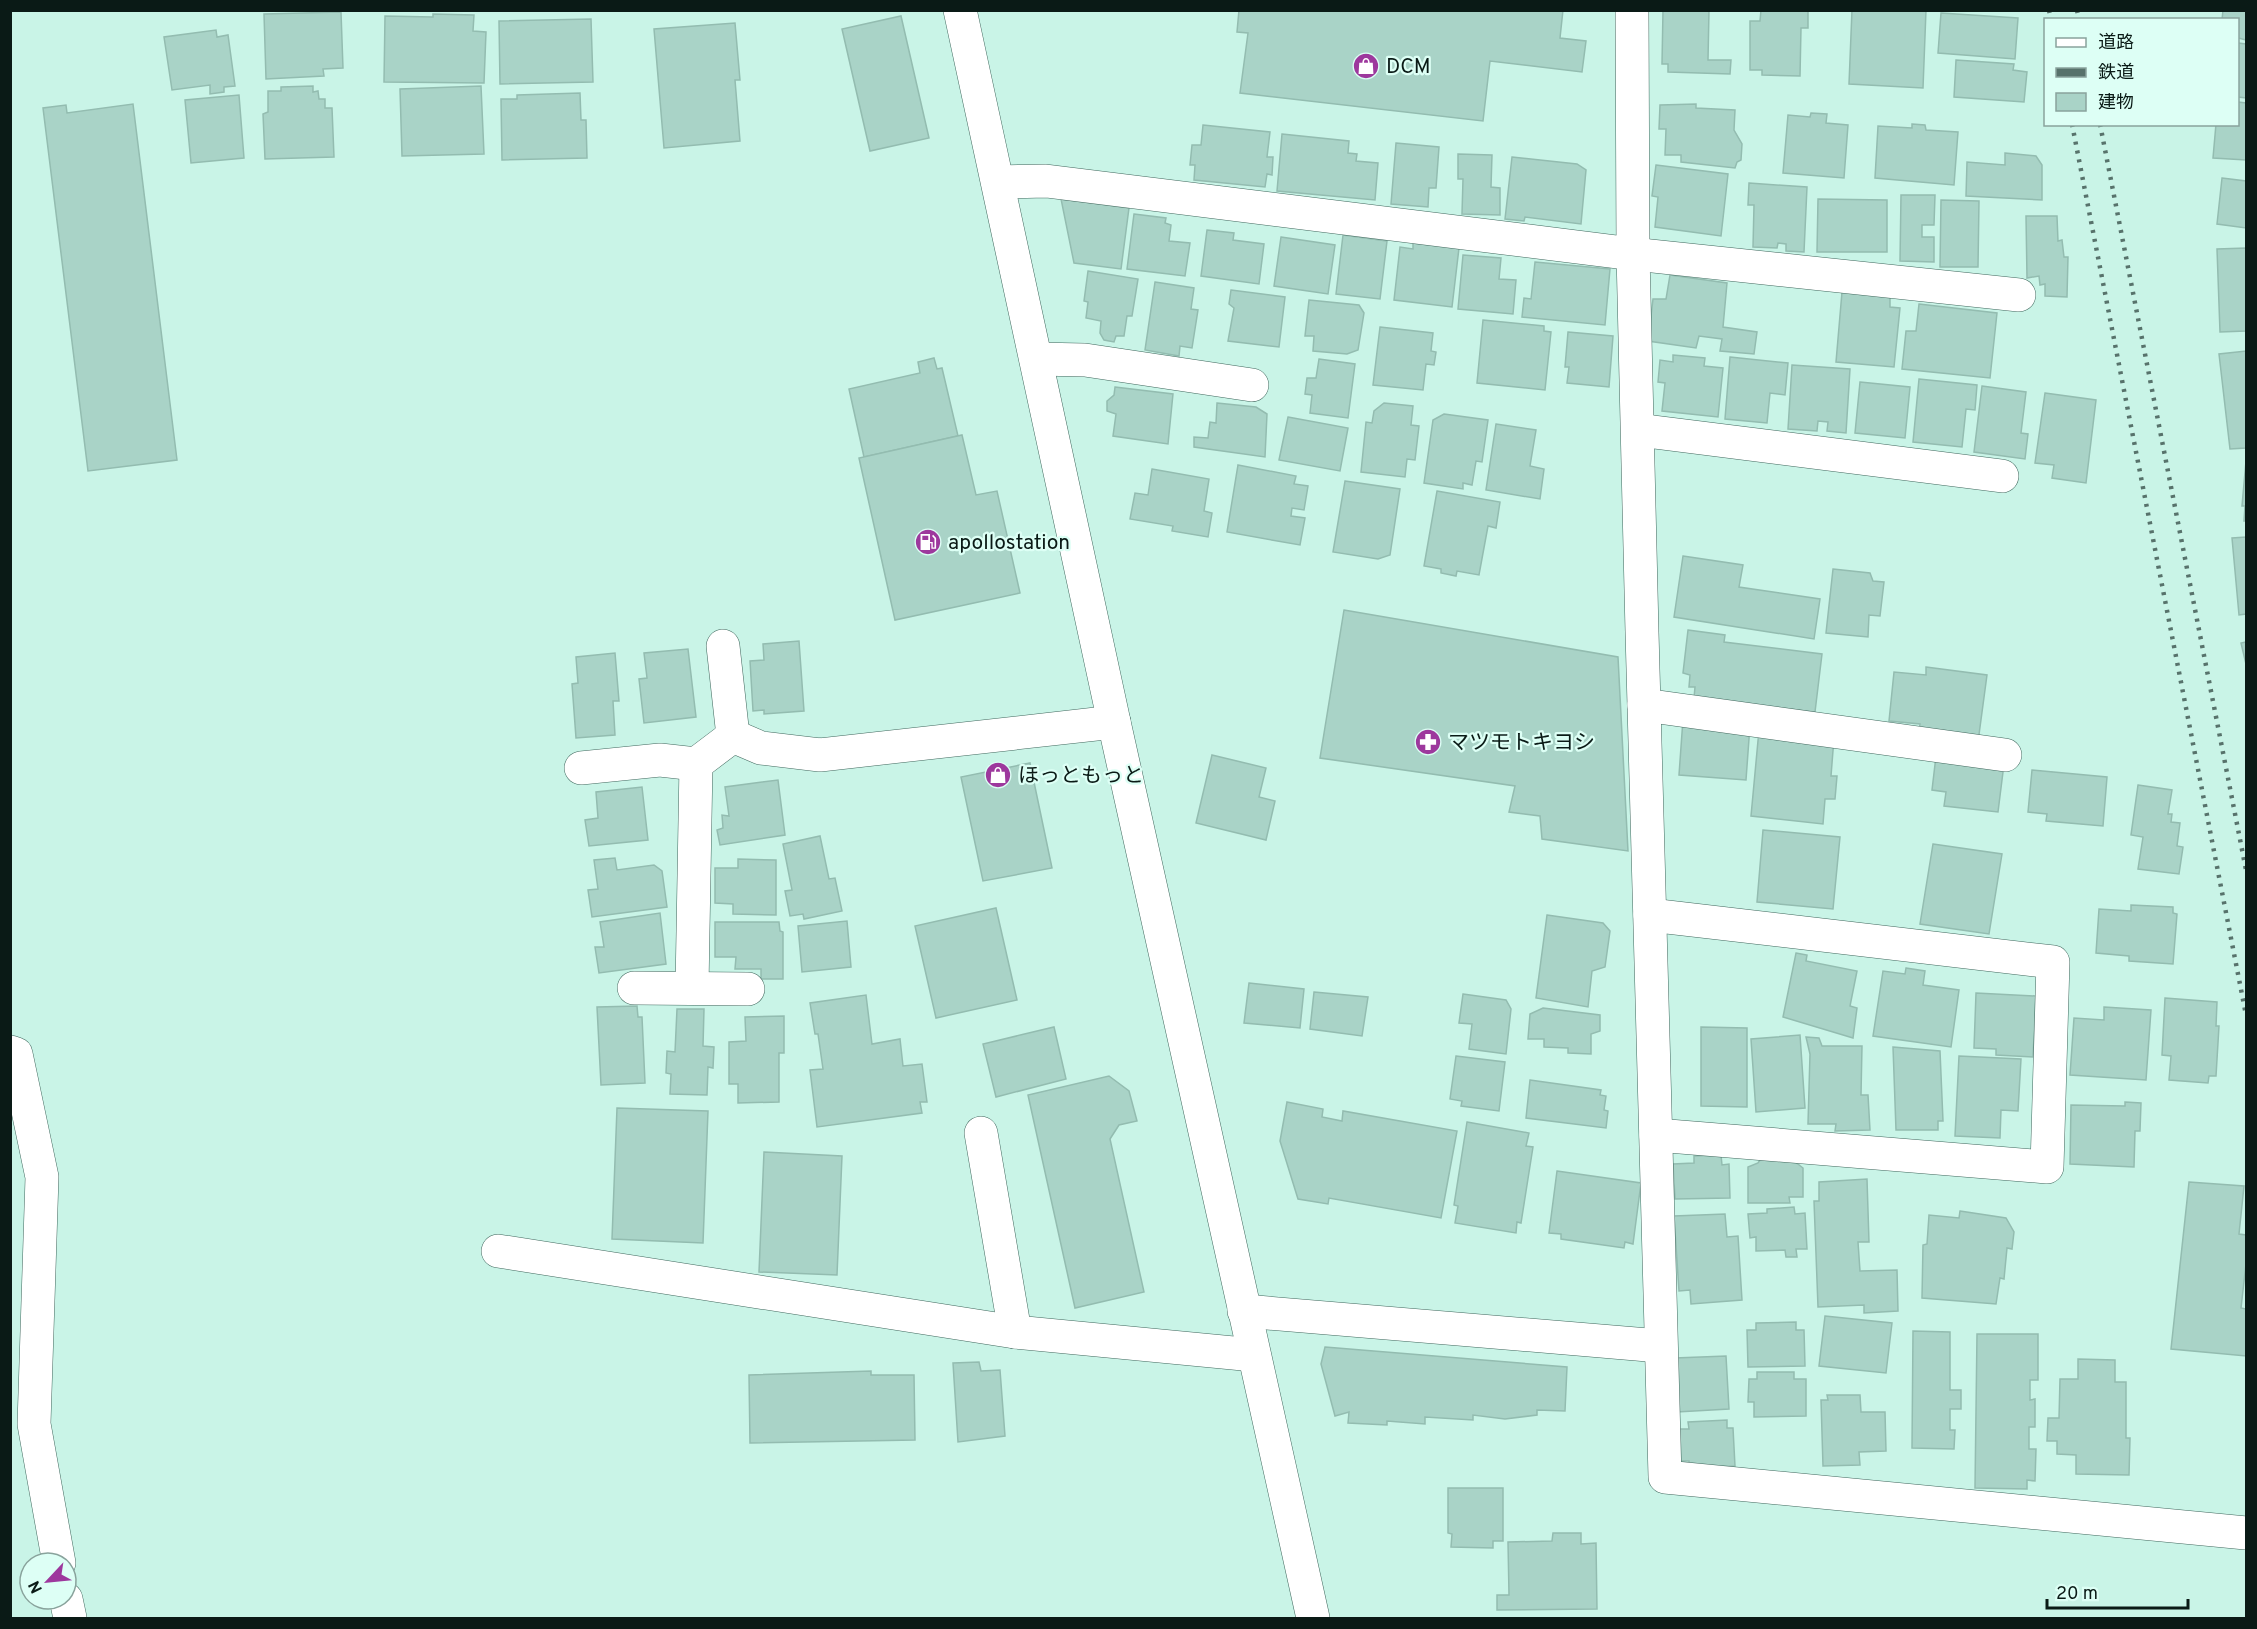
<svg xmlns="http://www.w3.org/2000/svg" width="2257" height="1629" viewBox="0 0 2257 1629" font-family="Overpass,'Noto Sans JP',sans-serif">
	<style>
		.building { fill: #a9d3c7; stroke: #93bcb0; stroke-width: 1.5 }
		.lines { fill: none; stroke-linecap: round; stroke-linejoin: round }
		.minor-casing { stroke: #41685e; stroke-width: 34 }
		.minor { stroke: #fff; stroke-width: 33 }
		.rail { stroke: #57726b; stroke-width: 4.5; stroke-dasharray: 3 6; stroke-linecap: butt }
		.labels { text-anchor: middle; stroke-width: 4.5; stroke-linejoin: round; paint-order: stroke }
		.poi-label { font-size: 21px; fill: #0a1a16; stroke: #ddfff5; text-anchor: start }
	</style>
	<rect width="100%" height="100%" fill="#c9f4e7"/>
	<!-- building -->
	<g class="building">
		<polygon points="1239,10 1563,10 1560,38 1586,41 1582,72 1490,61 1483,121 1240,93 1248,33 1237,32"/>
		<polygon points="1663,10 1709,10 1708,60 1731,60 1730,74 1668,72 1668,64 1662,64"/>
		<polygon points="1761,10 1808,10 1808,28 1801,28 1800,76 1762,75 1762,70 1750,70 1750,21 1760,21"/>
		<polygon points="1852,10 1926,10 1923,88 1849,84"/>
		<polygon points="2223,10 2246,10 2246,40 2238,38 2238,20 2222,20"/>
		<polygon points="341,12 343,68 323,69 324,76 266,79 264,14"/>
		<polygon points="1941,13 2018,18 2015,59 1938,53"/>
		<polygon points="433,14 474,15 473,31 486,32 484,83 384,82 385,16 433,17"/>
		<polygon points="901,16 929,138 870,151 842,29"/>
		<polygon points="591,19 593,82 500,84 499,21"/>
		<polygon points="735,23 740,80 735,80 740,141 664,148 654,29"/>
		<polygon points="216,30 217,37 228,35 235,86 224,87 224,92 210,94 210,85 172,90 164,37"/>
		<polygon points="2238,43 2246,44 2246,98 2238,97"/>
		<polygon points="1956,60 2014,64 2013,70 2027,72 2024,102 1954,97"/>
		<polygon points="313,86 313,92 318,91 319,99 325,99 325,108 332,108 334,157 265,159 263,114 268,112 268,91 281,91 281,87"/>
		<polygon points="481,86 484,154 402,156 400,89"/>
		<polygon points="580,93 581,120 586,120 587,158 502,160 501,99 517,99 517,95"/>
		<polygon points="239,95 244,158 191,163 185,100"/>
		<polygon points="2238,102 2246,103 2246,160 2213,158 2216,124 2238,124"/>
		<polygon points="133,104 177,460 88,471 43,108 66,105 67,113"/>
		<polygon points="1696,104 1696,108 1735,110 1734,130 1742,144 1741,160 1737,162 1735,168 1681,162 1681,155 1665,155 1666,129 1659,129 1660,105"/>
		<polygon points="1811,113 1827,114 1826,123 1848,125 1844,178 1783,173 1788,115 1810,117"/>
		<polygon points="1912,124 1925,125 1926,130 1958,132 1954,185 1875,178 1878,126 1912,128"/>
		<polygon points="1203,125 1270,132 1267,157 1273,157 1272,175 1267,174 1265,187 1194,180 1195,165 1190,165 1192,145 1201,145"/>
		<polygon points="1282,134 1349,141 1348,153 1357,154 1356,161 1378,163 1375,200 1277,191"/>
		<polygon points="1396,143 1439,147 1436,188 1429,188 1428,207 1391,204"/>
		<polygon points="2005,153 2036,156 2042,165 2042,200 1966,196 1967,162 2005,165"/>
		<polygon points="1458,154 1492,155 1491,187 1500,188 1500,215 1462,214 1463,179 1458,179"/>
		<polygon points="1512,157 1577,164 1586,170 1581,224 1525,217 1524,221 1505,219"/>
		<polygon points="1656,165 1728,174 1721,236 1655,227 1658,197 1652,196"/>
		<polygon points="2222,178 2246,181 2246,228 2217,224"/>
		<polygon points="1749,183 1807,187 1804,252 1786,251 1786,244 1778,243 1777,248 1753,247 1754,205 1748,205"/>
		<polygon points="1901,195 1935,195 1934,225 1922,225 1922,237 1934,237 1934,262 1900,261"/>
		<polygon points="1061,199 1129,208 1121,269 1074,263"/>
		<polygon points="1818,199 1887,200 1887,252 1817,252"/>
		<polygon points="1941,200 1979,201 1978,267 1940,267"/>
		<polygon points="1134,214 1166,218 1165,223 1171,225 1169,241 1190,243 1185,276 1127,269"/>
		<polygon points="2026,216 2057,216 2058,241 2062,240 2064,257 2068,257 2067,297 2045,296 2045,284 2040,285 2039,276 2027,278"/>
		<polygon points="1207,230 1234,233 1233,240 1264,244 1259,284 1201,276"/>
		<polygon points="1343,235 1387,241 1380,299 1336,294"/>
		<polygon points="1281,237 1335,245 1328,294 1274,286"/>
		<polygon points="1413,243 1459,248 1452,307 1394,300 1400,247 1413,249"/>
		<polygon points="2246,248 2246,331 2220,332 2217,249"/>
		<polygon points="1463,255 1501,258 1499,279 1516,280 1513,314 1458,309"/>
		<polygon points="1535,262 1610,269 1605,325 1522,317 1524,298 1531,299"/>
		<polygon points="1088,271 1138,279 1132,316 1127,316 1124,336 1116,336 1114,342 1104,340 1100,333 1101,321 1086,318 1088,302 1084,301"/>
		<polygon points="1670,275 1727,283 1723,327 1757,332 1754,354 1720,351 1722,339 1699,336 1696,348 1648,341 1653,299 1666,299"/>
		<polygon points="1155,282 1194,288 1191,309 1198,310 1192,348 1180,346 1179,356 1145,350"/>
		<polygon points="1231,290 1285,297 1279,347 1228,341 1234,308 1229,304"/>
		<polygon points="1842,292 1890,296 1890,307 1900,308 1894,367 1836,362"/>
		<polygon points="1309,300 1359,305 1364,313 1358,350 1347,354 1313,351 1314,336 1305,336"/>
		<polygon points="1919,304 1997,313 1990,378 1902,369 1906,331 1916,331"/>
		<polygon points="1483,320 1544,326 1544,331 1551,332 1545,390 1477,383"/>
		<polygon points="1380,327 1433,333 1431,351 1436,352 1434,365 1426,364 1423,390 1373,385"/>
		<polygon points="1568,332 1613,336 1609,387 1567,383 1569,367 1565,367"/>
		<polygon points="2246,351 2246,448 2230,449 2219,354"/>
		<polygon points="1673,355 1705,358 1704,366 1723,368 1718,417 1662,411 1665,383 1658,382 1660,360 1673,362"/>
		<polygon points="1730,357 1788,363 1785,395 1770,393 1767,423 1725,419"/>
		<polygon points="934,358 937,369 942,368 958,436 864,457 849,389 920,373 918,362"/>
		<polygon points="1319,359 1355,364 1348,418 1310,413 1312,395 1305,394 1307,378 1316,378"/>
		<polygon points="1792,365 1850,369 1846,433 1827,431 1828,422 1818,421 1817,431 1788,429"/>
		<polygon points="1919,379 1977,385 1975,410 1966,409 1962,447 1913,442"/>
		<polygon points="1860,382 1910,387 1905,438 1855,433"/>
		<polygon points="1982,386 2026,392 2021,433 2028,434 2025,459 1974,452"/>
		<polygon points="1115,387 1173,394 1168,444 1113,436 1116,414 1107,411 1107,401 1114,395"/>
		<polygon points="2045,393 2096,400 2086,483 2052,478 2054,465 2035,463"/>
		<polygon points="1217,403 1256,407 1267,414 1265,457 1194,447 1194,437 1208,438 1210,422 1216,423"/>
		<polygon points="1384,403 1413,406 1411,425 1419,426 1415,460 1407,459 1405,477 1361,472 1366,422 1372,423 1374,411"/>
		<polygon points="1444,414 1488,420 1482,462 1476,461 1472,485 1463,483 1463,489 1424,483 1433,420"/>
		<polygon points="1288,417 1348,428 1340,471 1279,460"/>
		<polygon points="1496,424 1536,430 1530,466 1544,469 1540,499 1486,490"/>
		<polygon points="962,435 976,495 997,491 1020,593 895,620 859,458"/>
		<polygon points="2246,461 2246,521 2244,521 2245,506 2242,506"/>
		<polygon points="1238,465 1296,476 1294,484 1308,486 1304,510 1292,508 1291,516 1305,518 1300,545 1227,532"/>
		<polygon points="1152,469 1209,479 1204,511 1212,513 1208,537 1172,531 1173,526 1130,519 1135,493 1148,495"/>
		<polygon points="1345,481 1400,489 1390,555 1378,559 1333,552"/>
		<polygon points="1437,491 1500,502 1496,528 1488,526 1479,575 1457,571 1456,576 1441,573 1441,569 1424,566"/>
		<polygon points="2246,537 2246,614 2239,615 2232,538"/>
		<polygon points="1683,556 1743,565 1739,587 1820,599 1814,639 1674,617"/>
		<polygon points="1833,569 1870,573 1873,581 1884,582 1880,616 1869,615 1868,637 1826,633"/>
		<polygon points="1344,610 1618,657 1628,851 1542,839 1540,816 1509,812 1515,786 1320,758"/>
		<polygon points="1688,630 1725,635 1724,642 1822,654 1815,712 1694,698 1695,687 1689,687 1690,675 1683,673"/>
		<polygon points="799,641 804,711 764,714 764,710 753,711 750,661 764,660 763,644"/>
		<polygon points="2246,642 2246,664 2241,643"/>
		<polygon points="688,649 696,717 644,723 639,679 647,678 644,653"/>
		<polygon points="615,653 619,701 613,701 615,735 576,738 572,684 578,683 576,657"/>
		<polygon points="1926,667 1987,675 1978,742 1919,730 1920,724 1889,721 1894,672 1926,675"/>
		<polygon points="1683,719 1750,725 1746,780 1679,775"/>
		<polygon points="1759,730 1834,738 1831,776 1837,776 1835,799 1825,799 1823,824 1751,816"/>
		<polygon points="1212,755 1266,768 1259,797 1275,801 1266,840 1196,823"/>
		<polygon points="1936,756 2004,764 1998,812 1944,806 1946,792 1932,790"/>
		<polygon points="1030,763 1052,868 983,881 961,777"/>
		<polygon points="2032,770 2107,777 2103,826 2046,821 2047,814 2028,812"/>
		<polygon points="778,780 785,835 720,845 717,830 723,828 722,815 729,816 725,787"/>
		<polygon points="2138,785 2172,790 2168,814 2172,814 2171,822 2180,823 2177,846 2183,847 2179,874 2138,869 2143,837 2131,835"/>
		<polygon points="642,787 648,840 589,846 585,820 598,818 596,792"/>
		<polygon points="1763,830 1840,837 1833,909 1757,902"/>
		<polygon points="820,836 829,879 835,878 842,911 804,919 803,914 790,916 785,891 792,890 783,844"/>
		<polygon points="1933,844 2002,854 1989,934 1920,924"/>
		<polygon points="615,858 617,870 654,865 662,871 667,907 592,917 588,890 598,889 594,860"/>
		<polygon points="738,859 776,860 776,915 733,914 733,904 715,903 715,868 738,868"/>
		<polygon points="2131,905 2173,907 2173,913 2177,914 2173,964 2129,961 2129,956 2096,953 2099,909 2131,911"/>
		<polygon points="996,908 1017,1000 936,1018 915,926"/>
		<polygon points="660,913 666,964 599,973 595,947 604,947 600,922"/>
		<polygon points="1547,915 1603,923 1610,931 1605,967 1592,971 1588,1007 1536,998"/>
		<polygon points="847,921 851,967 802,972 798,926"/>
		<polygon points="715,922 779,922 780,931 783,932 783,979 761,979 761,969 735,969 736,957 715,957"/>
		<polygon points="1796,953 1807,955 1806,961 1857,971 1850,1006 1857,1008 1853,1038 1783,1017"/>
		<polygon points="1906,968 1925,971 1923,985 1959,990 1951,1047 1873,1036 1883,971 1905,974"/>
		<polygon points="1249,983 1304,989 1300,1028 1244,1023"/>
		<polygon points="1314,992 1368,997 1362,1036 1310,1029"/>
		<polygon points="1976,993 2036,996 2033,1057 1996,1055 1996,1049 1974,1048"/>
		<polygon points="1463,994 1506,1000 1511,1009 1506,1054 1469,1049 1472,1024 1459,1023"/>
		<polygon points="866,995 872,1044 900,1039 903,1066 922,1064 927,1102 920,1102 922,1113 817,1127 810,1070 823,1069 818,1034 815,1034 810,1003"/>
		<polygon points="2165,998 2217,1002 2216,1026 2219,1026 2216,1076 2209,1076 2208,1083 2169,1080 2171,1056 2162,1055"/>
		<polygon points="637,1006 638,1017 642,1017 645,1083 601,1085 597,1007"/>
		<polygon points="2104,1007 2151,1010 2146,1080 2070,1075 2074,1018 2104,1020"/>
		<polygon points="1543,1008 1600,1015 1600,1031 1591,1034 1591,1054 1568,1053 1568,1048 1544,1047 1544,1039 1528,1039 1530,1014"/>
		<polygon points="677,1009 704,1009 703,1046 714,1047 713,1068 708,1067 707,1095 670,1094 671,1074 666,1073 667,1051 675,1052"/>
		<polygon points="784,1016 784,1053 779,1053 779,1102 738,1103 738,1084 729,1084 729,1042 746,1041 745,1017"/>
		<polygon points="1054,1027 1066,1079 996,1097 983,1044"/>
		<polygon points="1701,1027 1747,1028 1747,1107 1701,1106"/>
		<polygon points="1800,1035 1805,1108 1756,1112 1751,1039"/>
		<polygon points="1806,1037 1819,1038 1822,1046 1862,1046 1861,1095 1868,1095 1870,1130 1835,1131 1836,1124 1808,1124 1810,1054"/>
		<polygon points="1893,1047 1940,1051 1943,1121 1938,1121 1938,1130 1896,1130"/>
		<polygon points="1456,1056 1505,1062 1499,1111 1461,1106 1462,1101 1450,1099"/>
		<polygon points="1959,1056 2021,1059 2018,1111 2001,1110 2000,1138 1955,1136"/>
		<polygon points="1109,1076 1129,1091 1137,1121 1119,1125 1110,1139 1144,1292 1075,1308 1028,1095"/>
		<polygon points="1530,1080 1601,1090 1600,1095 1606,1096 1604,1110 1608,1111 1606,1128 1526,1118"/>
		<polygon points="1287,1102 1323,1109 1322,1117 1342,1121 1343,1111 1457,1131 1441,1218 1329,1198 1328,1204 1298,1199 1280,1141"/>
		<polygon points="2125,1102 2141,1103 2140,1131 2135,1131 2134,1167 2070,1164 2071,1105 2125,1106"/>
		<polygon points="617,1108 708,1111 703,1243 612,1239"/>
		<polygon points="1467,1122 1529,1133 1526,1146 1533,1147 1521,1223 1517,1222 1516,1233 1455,1223 1458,1206 1454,1205"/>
		<polygon points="764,1152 842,1156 837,1275 759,1272"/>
		<polygon points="1721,1155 1722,1165 1729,1164 1730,1198 1675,1199 1673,1164 1694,1163 1694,1156"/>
		<polygon points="1760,1160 1794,1161 1803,1168 1803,1197 1789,1197 1790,1203 1748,1203 1748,1167 1758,1163"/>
		<polygon points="1557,1171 1641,1183 1633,1244 1625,1242 1624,1248 1561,1239 1561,1234 1549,1233"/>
		<polygon points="1867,1179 1869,1242 1858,1242 1860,1271 1897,1270 1898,1311 1864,1313 1864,1305 1818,1307 1814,1201 1819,1201 1819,1182"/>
		<polygon points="2189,1182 2244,1186 2239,1234 2246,1235 2246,1264 2241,1308 2246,1309 2246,1356 2171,1349"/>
		<polygon points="1794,1207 1795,1214 1805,1213 1807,1249 1796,1249 1797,1257 1786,1257 1785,1250 1756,1251 1756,1237 1750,1238 1748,1214 1767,1213 1767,1209"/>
		<polygon points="1960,1211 2006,1218 2014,1232 2012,1249 2007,1248 2004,1279 2000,1278 1996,1304 1922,1298 1923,1245 1927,1244 1929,1215 1959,1218"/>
		<polygon points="1725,1214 1727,1237 1738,1236 1742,1300 1691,1304 1690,1290 1679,1291 1674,1216"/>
		<polygon points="1825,1316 1892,1323 1886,1373 1819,1366"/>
		<polygon points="1796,1322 1796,1330 1804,1330 1805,1366 1748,1367 1747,1330 1756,1330 1756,1323"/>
		<polygon points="1913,1331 1950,1332 1950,1390 1961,1390 1961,1409 1950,1409 1950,1430 1955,1430 1954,1449 1912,1448"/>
		<polygon points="1977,1334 2038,1334 2038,1380 2030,1380 2030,1400 2035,1399 2035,1427 2029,1427 2029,1449 2036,1449 2035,1481 2027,1480 2027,1489 1975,1488"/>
		<polygon points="1325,1347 1567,1367 1565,1411 1537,1410 1537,1415 1505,1419 1473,1415 1473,1420 1425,1417 1425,1424 1387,1421 1387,1425 1348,1423 1349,1412 1335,1416 1321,1364"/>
		<polygon points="1726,1356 1729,1409 1677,1412 1675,1358"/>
		<polygon points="2078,1359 2115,1360 2115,1382 2126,1382 2126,1438 2130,1438 2129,1475 2076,1474 2076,1455 2057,1454 2057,1441 2047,1441 2048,1418 2059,1418 2060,1379 2078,1379"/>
		<polygon points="979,1362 981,1371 1000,1370 1005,1436 958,1442 953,1363"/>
		<polygon points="871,1371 871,1375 914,1375 915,1440 750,1443 749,1375"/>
		<polygon points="1757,1372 1794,1372 1794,1379 1806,1379 1806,1416 1754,1417 1754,1402 1748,1402 1749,1379 1757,1379"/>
		<polygon points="1827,1395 1860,1395 1861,1412 1885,1412 1886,1451 1859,1452 1860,1465 1823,1466 1821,1400 1828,1400"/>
		<polygon points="1727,1420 1727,1428 1733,1428 1735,1466 1689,1468 1689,1461 1679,1461 1677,1429 1689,1429 1688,1422"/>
		<polygon points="1448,1488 1503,1488 1503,1541 1493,1541 1493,1548 1451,1547 1452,1534 1448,1533"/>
		<polygon points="1553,1533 1581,1533 1581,1544 1596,1543 1597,1609 1497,1610 1497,1595 1509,1595 1508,1542 1552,1541"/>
	</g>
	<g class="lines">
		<!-- minor casing -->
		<g class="minor-casing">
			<g id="minor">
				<polyline points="960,10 1114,722 1313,1618"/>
				<polyline points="1632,10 1633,254 1642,632 1665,1477 2246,1533"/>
				<polyline points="998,182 1046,181 1633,254 2019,295"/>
				<polyline points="1036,359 1085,360 1252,385"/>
				<polyline points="1638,430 2002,476"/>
				<polyline points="723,646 733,736"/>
				<polyline points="1644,705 2005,755"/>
				<polyline points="581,768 660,760 696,764"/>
				<polyline points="1650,915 2053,962 2047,1167 1656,1135"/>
				<polyline points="692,987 696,764 733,736 761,748 820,755 1114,722"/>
				<polyline points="634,988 748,989"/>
				<polyline points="10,1052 16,1054 42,1177 34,1424 59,1563"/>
				<polyline points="981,1133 1015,1332"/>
				<polyline points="498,1251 1015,1332 1254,1355"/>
				<polyline points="1244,1311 1660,1346"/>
				<polyline points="66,1599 70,1618"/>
			</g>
		</g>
		<!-- minor -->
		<use href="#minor" class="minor"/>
		<!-- rail -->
		<g class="rail">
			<polyline points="2049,10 2051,20"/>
			<polyline points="2077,10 2079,20"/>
			<polyline points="2072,124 2246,1015"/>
			<polyline points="2100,124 2246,870"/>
		</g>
	</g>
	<!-- icons -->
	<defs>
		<g id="shop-disc" transform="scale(1.35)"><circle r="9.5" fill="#9d389d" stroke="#ddfff5"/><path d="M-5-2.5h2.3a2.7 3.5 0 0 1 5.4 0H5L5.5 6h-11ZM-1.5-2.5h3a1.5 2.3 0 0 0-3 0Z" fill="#fff"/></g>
		<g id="fuel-disc" transform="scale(1.35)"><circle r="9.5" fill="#9d389d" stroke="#ddfff5"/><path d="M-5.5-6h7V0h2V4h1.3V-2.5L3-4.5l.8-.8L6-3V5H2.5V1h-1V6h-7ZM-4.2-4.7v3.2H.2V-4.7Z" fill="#fff"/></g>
		<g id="pharmacy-disc" transform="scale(1.35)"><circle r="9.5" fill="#9d389d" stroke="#ddfff5"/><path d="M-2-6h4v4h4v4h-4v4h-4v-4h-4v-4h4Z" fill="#fff"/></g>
	</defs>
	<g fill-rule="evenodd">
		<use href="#shop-disc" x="1366" y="66"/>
		<use href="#fuel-disc" x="928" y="542"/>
		<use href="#pharmacy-disc" x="1428" y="742"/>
		<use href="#shop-disc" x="998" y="775"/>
	</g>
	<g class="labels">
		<!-- poi labels -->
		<g class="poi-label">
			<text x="1386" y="73">DCM</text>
			<text x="948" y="549">apollostation</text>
			<text x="1448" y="749">マツモトキヨシ</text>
			<text x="1018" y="782">ほっともっと</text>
		</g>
	</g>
	<!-- border -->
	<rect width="2257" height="1629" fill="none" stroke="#0a1a16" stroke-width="24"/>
	<!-- legend -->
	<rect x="2044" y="18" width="195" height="108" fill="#ddfff5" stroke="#89a39c" stroke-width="1.5"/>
	<rect x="2056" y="38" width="30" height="9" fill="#ffffff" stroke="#89a39c" stroke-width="1.5"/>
	<text x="2098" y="48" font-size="18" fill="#0a1a16">道路</text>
	<rect x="2056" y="68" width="30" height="9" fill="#57726b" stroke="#89a39c" stroke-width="1.5"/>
	<text x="2098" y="78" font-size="18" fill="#0a1a16">鉄道</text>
	<rect x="2056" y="93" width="30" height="18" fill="#a9d3c7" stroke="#89a39c" stroke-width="1.5"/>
	<text x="2098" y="108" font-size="18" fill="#0a1a16">建物</text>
	<!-- north arrow -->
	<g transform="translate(48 1581) rotate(244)"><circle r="28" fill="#ddfff5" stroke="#89a39c" stroke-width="1.5"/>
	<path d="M0-4.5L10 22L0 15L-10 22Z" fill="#9d389d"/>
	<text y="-9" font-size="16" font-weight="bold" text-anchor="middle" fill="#0a1a16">N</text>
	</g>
	<!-- scale -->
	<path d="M2047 1599v9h141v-9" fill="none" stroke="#0a1a16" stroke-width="3"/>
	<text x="2056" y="1599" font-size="18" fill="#0a1a16" stroke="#ddfff5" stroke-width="4.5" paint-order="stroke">20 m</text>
</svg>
